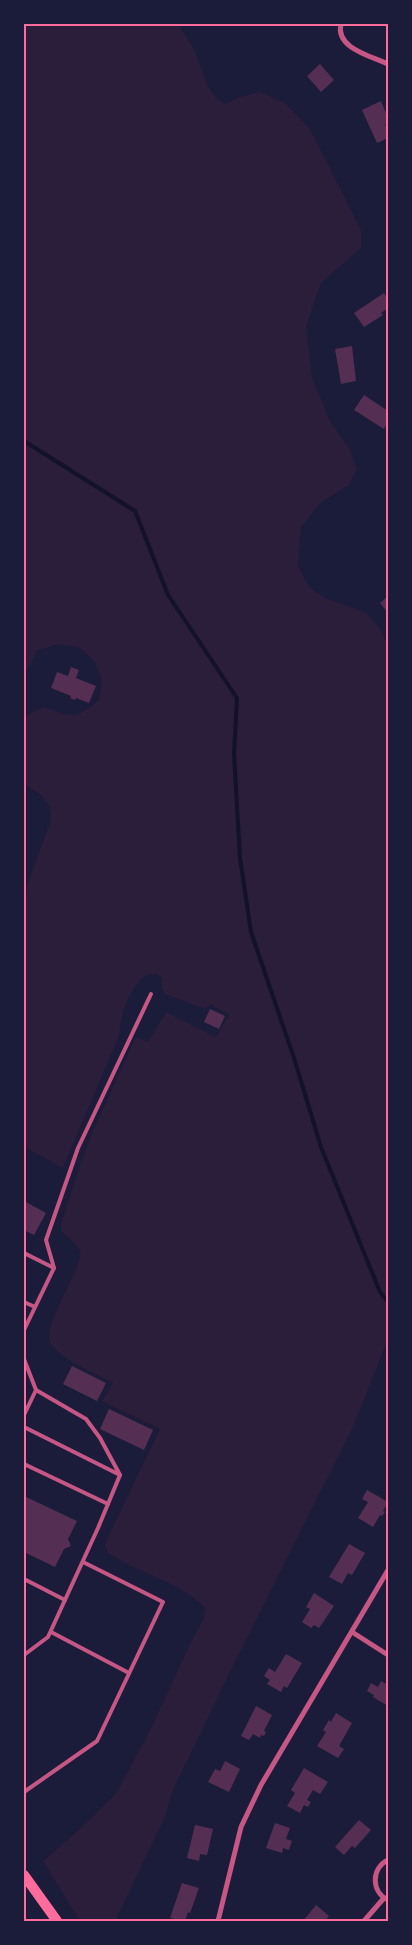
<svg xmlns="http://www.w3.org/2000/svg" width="412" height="1945" viewBox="0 0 412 1945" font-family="Ubuntu,sans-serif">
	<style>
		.green { fill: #2a1e3b }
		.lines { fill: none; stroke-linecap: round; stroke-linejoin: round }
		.stream { stroke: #12122b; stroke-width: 4 }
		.building { fill: #542f53 }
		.service { stroke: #c65784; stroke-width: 4 }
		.minor { stroke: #c65784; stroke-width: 5 }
		.secondary { stroke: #ff6b9d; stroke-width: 10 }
		.neatline { fill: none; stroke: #ff6b9d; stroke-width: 2 }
	</style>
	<rect width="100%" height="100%" fill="#1b1b3a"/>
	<!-- green -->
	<path class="green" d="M24 24H177C183 32 190 41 194 50 203 68 206 95 225 104L240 97 260 92 285 103 310 129 361 230V248L321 283 306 326 312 378 330 421 350 450 357 469 349 485 320 503 301 527 298 566 310 588 325 598 367 613 382 631 388 647V1339L354 1425 230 1672 172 1792 165 1817 115 1921H80L43 1861 80 1829 116 1794 151 1728 189 1646 204 1618 205 1607C177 1581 139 1573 108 1553L105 1545 111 1531 160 1429 102 1401 113 1383C97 1374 60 1359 51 1344 40 1328 85 1264 80 1251 77 1244 67 1237 61 1231V1224L80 1165 93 1131 136 1037 148 1042 166 1012 216 1037 229 1015 210 1004 205 1009 165 994 162 988V978L157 974H151L142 978 134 988 124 1008 118 1038 63 1168 24 1147V903L28 883 51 820 50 807 40 794 24 784V718L32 712 45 707C72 718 77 719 99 700L102 680 95 662 80 648 60 644 38 650 26 672 24 682Z"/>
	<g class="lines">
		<!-- stream -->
		<polyline class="stream" points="24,441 135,511 168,595 237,698 234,754 240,858 251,932 294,1058 321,1147 380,1292 388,1302"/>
	</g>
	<!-- building -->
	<g class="building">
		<polygon points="320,64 334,80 321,92 307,76"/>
		<polygon points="381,101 388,118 388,123 385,124 388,131 388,138 377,143 362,110"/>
		<polygon points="384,293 388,299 388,308 381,313 383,315 364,327 354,313"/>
		<polygon points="352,346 356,381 341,384 335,349"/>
		<polygon points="364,395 388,411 388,422 384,429 354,410"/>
		<polygon points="388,596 388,613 380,603"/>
		<polygon points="71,667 79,670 76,678 96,686 89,703 76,698 75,700 70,698 71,696 51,688 57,672 68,676"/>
		<polygon points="210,1009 225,1016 219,1029 204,1022"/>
		<polygon points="24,1201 46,1213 34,1235 24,1230"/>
		<polygon points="72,1366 106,1383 97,1401 63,1384"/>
		<polygon points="109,1409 153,1430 144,1450 100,1429"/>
		<polygon points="367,1490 388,1502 383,1511 385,1512 382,1516 380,1515 373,1527 358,1518 368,1502 362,1499"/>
		<polygon points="24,1496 77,1521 68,1539 71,1546 64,1549 55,1567 24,1552"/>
		<polygon points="349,1544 365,1553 352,1575 348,1573 342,1584 329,1577"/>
		<polygon points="314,1593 334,1606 319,1628 314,1625 311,1628 302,1622 310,1609 306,1607"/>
		<polygon points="286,1654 302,1663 287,1688 284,1686 281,1692 267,1684 270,1680 264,1676 269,1668 275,1672"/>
		<polygon points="381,1681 388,1685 388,1706 373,1697 374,1695 367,1691 371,1683 378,1687"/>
		<polygon points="256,1706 272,1715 264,1731 266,1732 264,1736 261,1735 260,1738 253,1734 249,1740 241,1736"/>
		<polygon points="336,1713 352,1723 339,1746 344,1749 338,1758 317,1746 326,1732 323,1730 329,1720 331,1722"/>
		<polygon points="225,1761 240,1769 229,1792 208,1782 215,1769 220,1771"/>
		<polygon points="304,1768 328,1782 320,1794 313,1790 307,1800 311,1802 308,1807 304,1805 300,1813 287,1806 295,1793 291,1790"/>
		<polygon points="359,1820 371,1830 355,1848 352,1846 344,1855 335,1847"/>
		<polygon points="275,1823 290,1828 286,1839 292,1841 289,1850 283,1848 282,1853 266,1848"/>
		<polygon points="195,1825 213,1829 207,1855 200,1854 199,1861 187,1858"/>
		<polygon points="182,1883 199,1888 190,1913 188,1912 185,1921 170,1918"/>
		<polygon points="316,1905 329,1916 325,1921 303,1921"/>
	</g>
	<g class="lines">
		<!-- service -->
		<g class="service">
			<polyline points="24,1253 54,1268"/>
			<polyline points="24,1302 35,1307"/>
			<polyline points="24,1330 54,1268 46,1240 78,1148 151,994"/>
			<polyline points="24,1359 36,1390 86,1419 100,1438 120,1475 98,1528 48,1637 24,1655"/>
			<polyline points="24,1415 36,1390"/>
			<polyline points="24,1427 120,1475"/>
			<polyline points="24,1464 108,1504"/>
			<polyline points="24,1579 65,1600"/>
			<polyline points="51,1632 129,1673"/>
			<polyline points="24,1792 97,1741 163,1602 83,1562"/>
		</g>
		<!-- minor -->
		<g class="minor">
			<path d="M341 24C335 48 371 56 388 64"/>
			<polyline points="352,1632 388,1655"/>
			<path d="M388 1860C371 1868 371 1892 388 1900"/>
			<polyline points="218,1921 241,1827 261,1785 388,1570"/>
			<polyline points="364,1921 384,1898"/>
		</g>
		<!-- secondary -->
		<polyline class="secondary" points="24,1875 57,1921"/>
	</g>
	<!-- border -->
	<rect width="412" height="1945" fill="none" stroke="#1b1b3a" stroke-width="50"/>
	<rect x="25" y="25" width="362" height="1895" class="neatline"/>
</svg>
